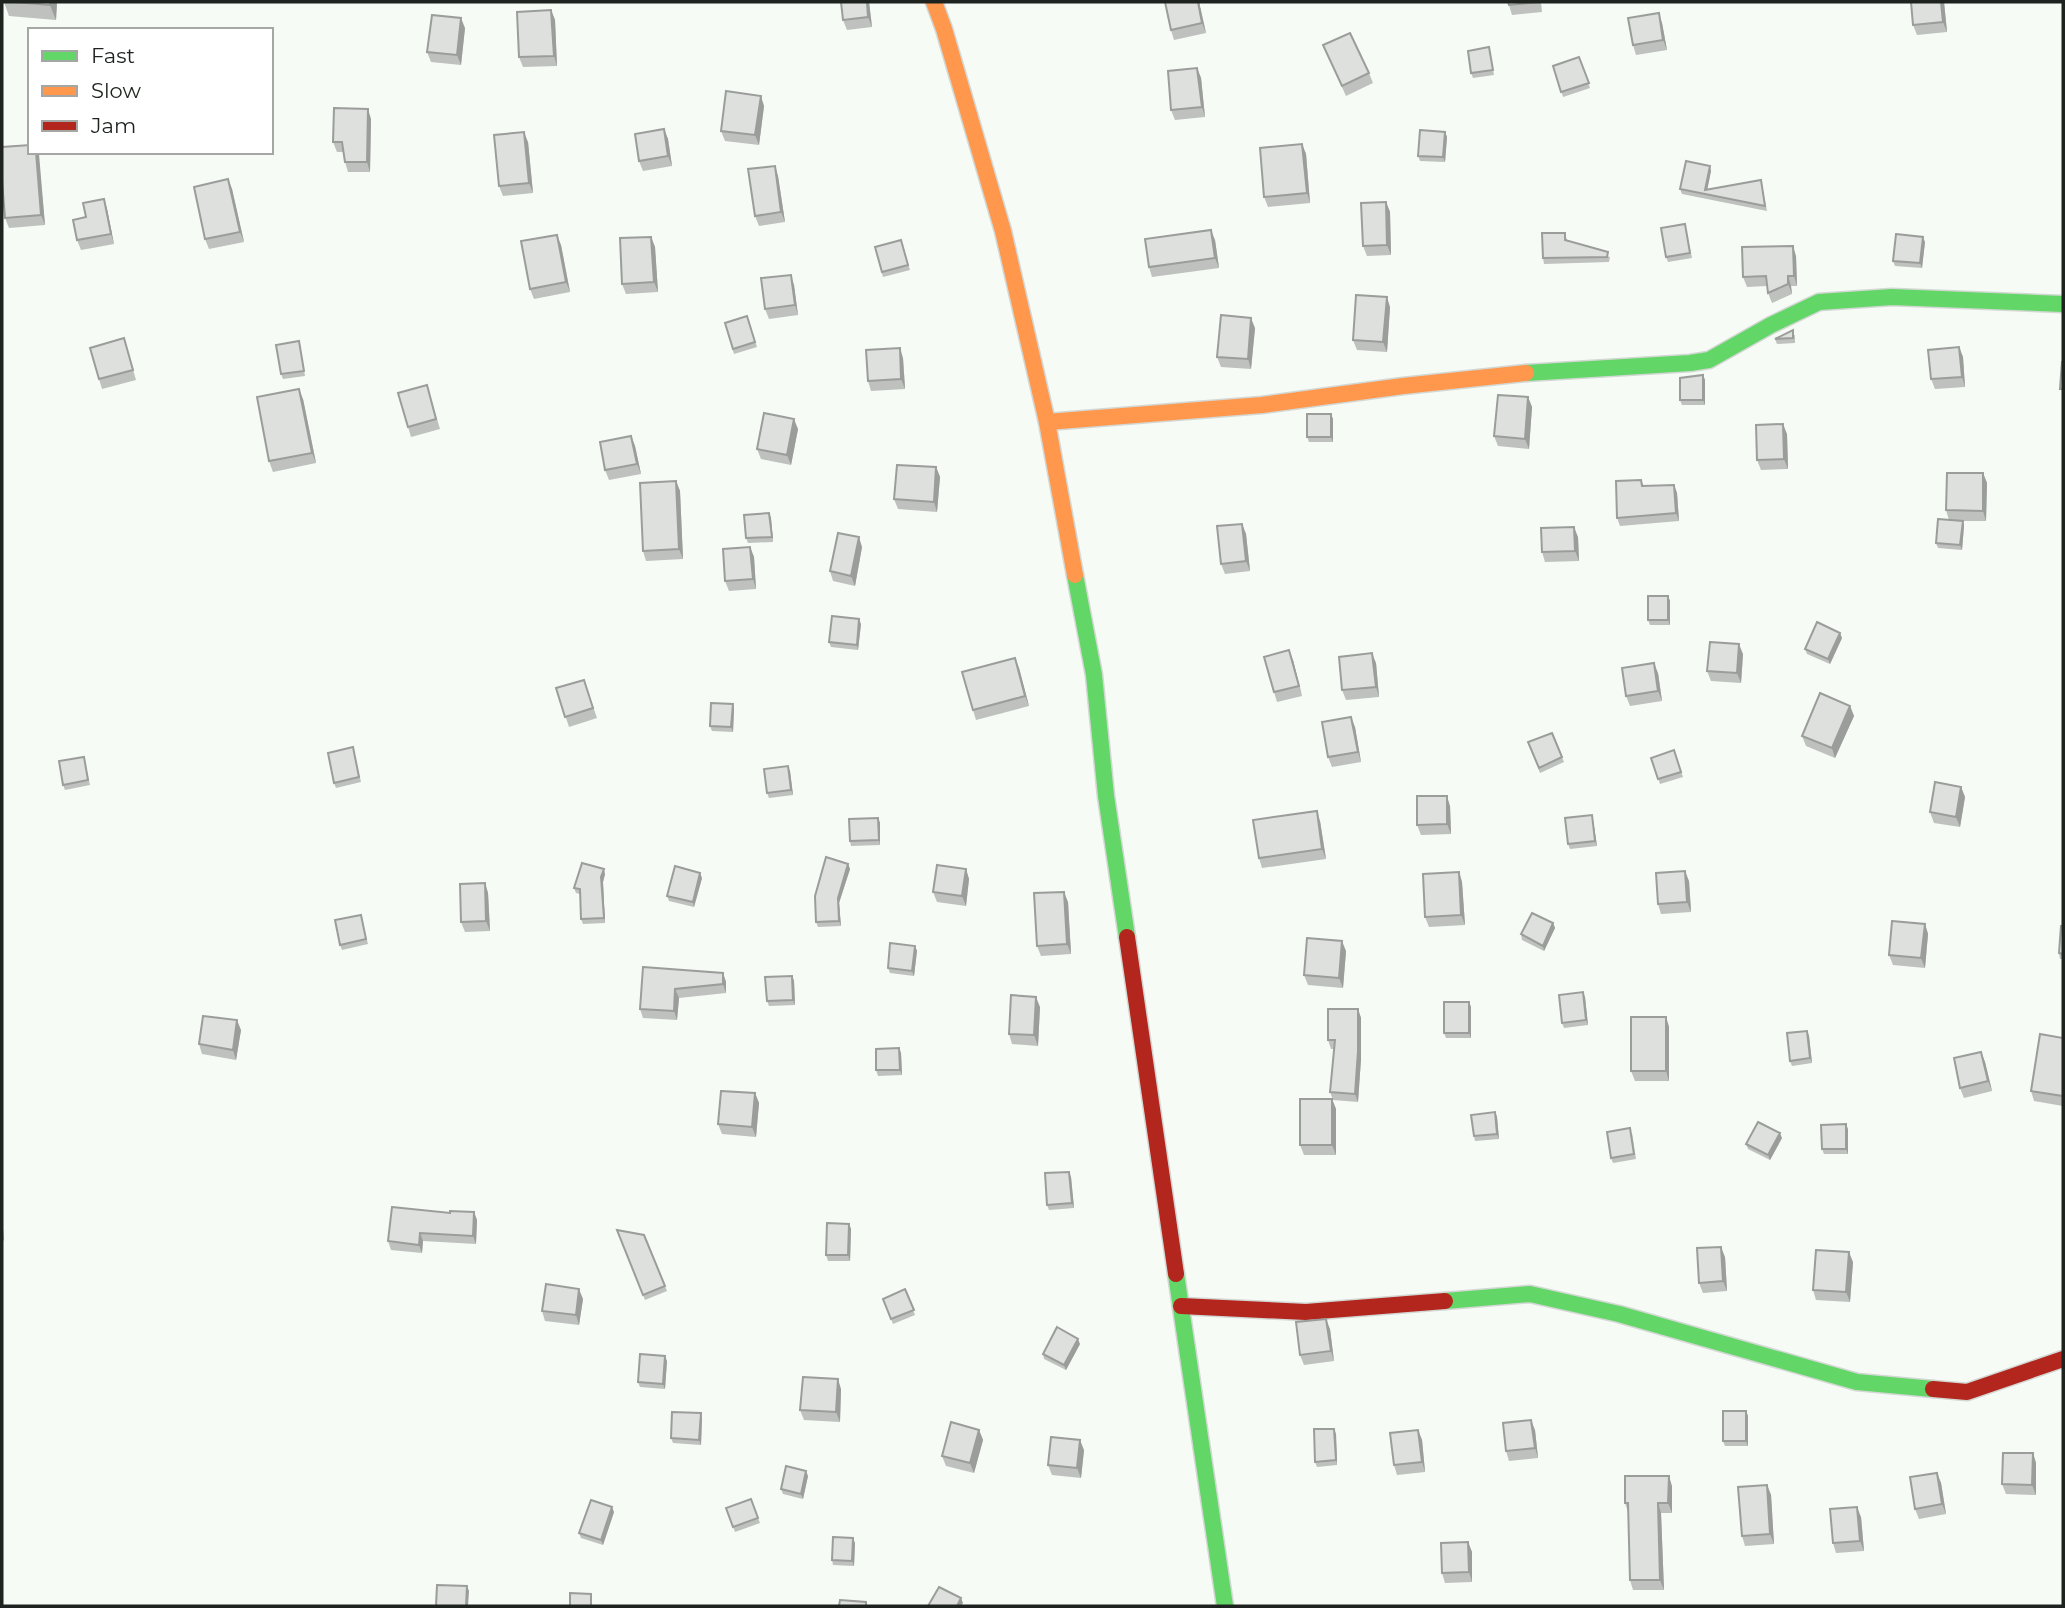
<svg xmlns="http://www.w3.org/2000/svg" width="2065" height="1608" viewBox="0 0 2065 1608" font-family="Montserrat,sans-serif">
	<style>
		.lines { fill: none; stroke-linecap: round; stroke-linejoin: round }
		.fast-casing { stroke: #d4d8d4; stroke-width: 19 }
		.slow-casing { stroke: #d4d8d4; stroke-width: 19 }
		.jam-casing { stroke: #d4d8d4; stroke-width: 19 }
		.fast { stroke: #63d668; stroke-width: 16 }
		.slow { stroke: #ff974d; stroke-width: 16 }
		.jam { stroke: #b3261e; stroke-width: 16 }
		.wall { fill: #bec1be }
		.shaded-wall { fill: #9b9d9b }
		.building { fill: #dde0dd; stroke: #9b9d9b; stroke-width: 2 }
	</style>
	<rect width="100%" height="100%" fill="#f6fbf6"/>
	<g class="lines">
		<!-- fast casing -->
		<g class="fast-casing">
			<g id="fast">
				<polyline points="1526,373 1690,363 1709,360 1771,325 1819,302 1892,297 2063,304"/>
				<polyline points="1075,575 1094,675 1106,796 1127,937"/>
				<polyline points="1176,1274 1225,1606"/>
				<polyline points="1445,1301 1530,1294 1619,1314 1857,1382 1933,1389"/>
			</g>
		</g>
		<!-- slow casing -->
		<g class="slow-casing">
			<g id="slow">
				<polyline points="934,2 944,29 1003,231 1047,422 1075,575"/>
				<polyline points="1047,422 1262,405 1403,386 1526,373"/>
			</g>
		</g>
		<!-- jam casing -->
		<g class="jam-casing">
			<g id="jam">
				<polyline points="1127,937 1176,1274"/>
				<polyline points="1181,1306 1306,1312 1445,1301"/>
				<polyline points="1933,1389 1967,1392 2063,1359"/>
			</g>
		</g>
		<!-- fast -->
		<use href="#fast" class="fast"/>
		<!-- slow -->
		<use href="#slow" class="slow"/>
		<!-- jam -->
		<use href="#jam" class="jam"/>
	</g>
	<!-- wall -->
	<g class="wall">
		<polygon points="4,2 57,2 56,20 9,16"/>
		<polygon points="869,2 872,27 847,30 843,20"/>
		<polygon points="1199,2 1206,33 1174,40 1171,30"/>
		<polygon points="1508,2 1541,2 1542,12 1512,15"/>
		<polygon points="1944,2 1947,32 1917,35 1913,25"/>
		<polygon points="551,10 555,20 557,66 523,67 519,57"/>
		<polygon points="1662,23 1667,50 1636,55 1633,45"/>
		<polygon points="465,28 461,65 431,62 427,52"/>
		<polygon points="1323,45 1369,73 1373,83 1346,96"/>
		<polygon points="1489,47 1494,75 1473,78 1471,73"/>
		<polygon points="1579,57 1590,88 1563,97 1553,66"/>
		<polygon points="1197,68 1201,78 1205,117 1175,120 1171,110"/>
		<polygon points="764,106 759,145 725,141 721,131"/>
		<polygon points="371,119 370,172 348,172 345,162 343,152 337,152 333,142"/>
		<polygon points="664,129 668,139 672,166 643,171 639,161"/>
		<polygon points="1445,132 1447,137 1445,162 1420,161 1418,156"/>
		<polygon points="528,142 533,193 503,196 499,186"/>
		<polygon points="1302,144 1306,154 1310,203 1268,207 1264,197"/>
		<polygon points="2,147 30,152 38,152 45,225 9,228 5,218 2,187"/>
		<polygon points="190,152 222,152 222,154 191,154"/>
		<polygon points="775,166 778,176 785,222 759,226 755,216"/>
		<polygon points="1711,171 1707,190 1761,180 1767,211 1682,194 1680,189"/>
		<polygon points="228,179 232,189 244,242 209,249 205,239"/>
		<polygon points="104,199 107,209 114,244 81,250 77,240 86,217"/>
		<polygon points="1386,202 1390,212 1391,255 1367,256 1363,246"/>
		<polygon points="1685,224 1692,258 1668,262 1666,257"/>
		<polygon points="1565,233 1567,240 1610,257 1609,262 1544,264 1543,258"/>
		<polygon points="651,237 655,247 658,292 626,294 622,284"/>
		<polygon points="901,240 910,270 883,277 875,247"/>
		<polygon points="1215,240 1219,268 1152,277 1149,267"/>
		<polygon points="1925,242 1922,268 1895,266 1893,261"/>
		<polygon points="561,245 570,292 534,299 530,289"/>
		<polygon points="1796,256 1797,286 1791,286 1792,294 1772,303 1768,293 1767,286 1747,287 1743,277"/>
		<polygon points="794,285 798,315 769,319 765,309"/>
		<polygon points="1390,307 1387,352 1357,350 1353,340"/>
		<polygon points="747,316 757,347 734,354 725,323"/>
		<polygon points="1255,328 1251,369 1221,367 1217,357"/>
		<polygon points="1795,335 1795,343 1777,344 1775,339"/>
		<polygon points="124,338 136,380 102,389 99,379"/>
		<polygon points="299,341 305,376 283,379 281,374"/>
		<polygon points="1959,347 1963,357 1965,387 1935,389 1931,379"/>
		<polygon points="903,358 905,389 871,391 868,381"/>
		<polygon points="1703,375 1705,380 1705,405 1682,405 1680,400"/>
		<polygon points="430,395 440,429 411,437 408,427"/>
		<polygon points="1528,397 1532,407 1529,449 1498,446 1494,436"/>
		<polygon points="303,399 316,463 273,472 269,461"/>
		<polygon points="1331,414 1333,419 1333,442 1309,442 1307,437"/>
		<polygon points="798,429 791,465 761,459 757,449"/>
		<polygon points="1787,434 1788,469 1761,470 1757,460"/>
		<polygon points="631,436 635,446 641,474 609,480 605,470"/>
		<polygon points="936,467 940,477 937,512 898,509 894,499"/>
		<polygon points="1983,473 1987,483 1986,521 1963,521 1964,526 1962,550 1938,548 1936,543 1949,520 1946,510"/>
		<polygon points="1641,480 1644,486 1674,485 1677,493 1679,521 1620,526 1617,518"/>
		<polygon points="676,481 680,491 683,559 646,561 643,551"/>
		<polygon points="769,513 771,518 773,542 748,543 746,538"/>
		<polygon points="1242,524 1246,534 1250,571 1225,574 1221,564"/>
		<polygon points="1578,537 1579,561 1545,562 1542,552"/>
		<polygon points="750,547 754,557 756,589 729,591 725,581"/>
		<polygon points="862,547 855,586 833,581 830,571"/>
		<polygon points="1668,596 1670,601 1670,625 1650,625 1648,620"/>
		<polygon points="861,624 858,650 831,647 829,642"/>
		<polygon points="1842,638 1830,664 1807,654 1805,649"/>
		<polygon points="1743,654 1741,683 1711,681 1707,671"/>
		<polygon points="1293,660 1302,696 1277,702 1274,692"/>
		<polygon points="1376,663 1379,697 1346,700 1342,690"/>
		<polygon points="1019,668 1029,706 976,720 973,710"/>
		<polygon points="1658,673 1662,701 1630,706 1626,696"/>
		<polygon points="584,680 597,718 569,727 556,688"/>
		<polygon points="1850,706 1854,716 1835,758 1806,746 1802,736"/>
		<polygon points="734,709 733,732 712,731 710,726"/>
		<polygon points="1355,727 1361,762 1332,767 1328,757"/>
		<polygon points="1552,733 1564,762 1540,773 1528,742"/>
		<polygon points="353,747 361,782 336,788 334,783"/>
		<polygon points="1674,750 1683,777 1660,784 1651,758"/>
		<polygon points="84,757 90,785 65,790 63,785"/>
		<polygon points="790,771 793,795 769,798 767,793"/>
		<polygon points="1961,787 1965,797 1960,827 1934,823 1930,812"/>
		<polygon points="1450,806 1451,834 1421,835 1417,825"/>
		<polygon points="1592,815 1593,820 1597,846 1570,849 1568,844"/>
		<polygon points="878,818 880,823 880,845 851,846 850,841"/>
		<polygon points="1320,821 1326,859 1262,868 1259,858"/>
		<polygon points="848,864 850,869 839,903 841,926 818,927 816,922"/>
		<polygon points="966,869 969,879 966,906 937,902 933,892"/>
		<polygon points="1459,872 1462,882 1465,925 1429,927 1425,917"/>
		<polygon points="605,874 603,882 605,923 583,924 581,919 580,894 576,893 574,888"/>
		<polygon points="702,878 694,907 669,901 667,896"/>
		<polygon points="1689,881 1691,912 1661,914 1658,904"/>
		<polygon points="485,883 488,893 490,931 465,932 461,922"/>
		<polygon points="1068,902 1071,954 1041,956 1037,946"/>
		<polygon points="361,915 368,944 342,950 340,945"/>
		<polygon points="1553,923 1555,928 1544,951 1522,940 1521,934"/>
		<polygon points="1925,924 1928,934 1925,968 1893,965 1889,955"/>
		<polygon points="2063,926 2063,959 2060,959 2059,953"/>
		<polygon points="915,946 917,951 914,976 890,973 888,968"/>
		<polygon points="1346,951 1343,988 1308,985 1304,975"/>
		<polygon points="643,967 723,973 726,982 726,993 679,998 677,1020 643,1018 640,1009"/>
		<polygon points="792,976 794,981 795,1005 769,1006 767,1001"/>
		<polygon points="1585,997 1588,1025 1564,1028 1562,1023"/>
		<polygon points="1469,1002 1471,1007 1471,1038 1446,1038 1444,1033"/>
		<polygon points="1040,1007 1038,1046 1012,1044 1009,1034"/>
		<polygon points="1358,1009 1361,1018 1361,1059 1358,1102 1333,1100 1330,1092 1334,1049 1331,1049 1328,1040"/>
		<polygon points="1666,1017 1669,1027 1669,1081 1635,1081 1631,1071"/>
		<polygon points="241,1030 236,1060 202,1054 199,1044"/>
		<polygon points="1807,1031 1809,1036 1812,1063 1792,1066 1790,1061"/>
		<polygon points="2063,1038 2063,1106 2034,1101 2031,1091"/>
		<polygon points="1981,1052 1985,1062 1992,1091 1964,1098 1960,1088"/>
		<polygon points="901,1053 902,1075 878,1076 876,1070"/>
		<polygon points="755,1093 759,1103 756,1137 722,1134 718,1124"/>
		<polygon points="1332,1099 1336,1109 1336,1155 1304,1155 1300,1145"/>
		<polygon points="1495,1112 1497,1117 1499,1139 1475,1141 1474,1136"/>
		<polygon points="1848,1129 1848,1154 1824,1154 1822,1149"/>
		<polygon points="1632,1133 1636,1159 1613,1163 1611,1158"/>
		<polygon points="1782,1138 1770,1160 1748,1149 1746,1144"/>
		<polygon points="1071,1177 1074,1208 1049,1210 1047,1205"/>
		<polygon points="474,1212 477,1220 476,1244 423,1241 422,1253 391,1250 388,1241 450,1213"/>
		<polygon points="849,1224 851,1229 850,1261 828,1261 826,1255"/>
		<polygon points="617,1230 665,1286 667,1291 645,1300"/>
		<polygon points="1725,1257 1727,1291 1703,1293 1699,1283"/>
		<polygon points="1853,1262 1850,1302 1816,1300 1813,1290"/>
		<polygon points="905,1289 915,1315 893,1324 883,1299"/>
		<polygon points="583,1299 579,1325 545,1321 542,1311"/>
		<polygon points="1330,1329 1334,1361 1304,1365 1300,1355"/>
		<polygon points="1080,1344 1066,1370 1044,1359 1043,1354"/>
		<polygon points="667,1361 665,1389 640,1387 638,1382"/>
		<polygon points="841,1389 840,1422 804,1420 800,1410"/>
		<polygon points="1746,1411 1748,1416 1748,1446 1725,1446 1723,1441"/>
		<polygon points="702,1418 701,1445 673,1443 671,1438"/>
		<polygon points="979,1430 983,1440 974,1473 946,1466 942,1456"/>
		<polygon points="1418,1430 1422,1440 1425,1472 1397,1475 1394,1465"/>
		<polygon points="1535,1430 1538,1458 1509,1461 1506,1451"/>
		<polygon points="1336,1434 1337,1465 1317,1467 1315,1462"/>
		<polygon points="1084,1450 1081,1478 1052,1475 1048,1465"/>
		<polygon points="2033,1453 2036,1463 2036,1495 2006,1494 2002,1484"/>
		<polygon points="1937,1473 1941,1483 1946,1514 1919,1519 1915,1509"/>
		<polygon points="808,1476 803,1499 783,1494 781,1489"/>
		<polygon points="1767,1485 1771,1495 1774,1544 1745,1546 1742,1536"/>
		<polygon points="1672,1486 1672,1513 1661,1513 1664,1590 1633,1590 1630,1580 1628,1512 1625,1503"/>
		<polygon points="751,1499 760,1523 735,1532 726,1508"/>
		<polygon points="614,1512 603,1545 581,1538 579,1533"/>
		<polygon points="1861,1517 1864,1551 1836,1553 1833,1543"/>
		<polygon points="1468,1542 1472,1552 1472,1582 1445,1583 1442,1573"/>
		<polygon points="855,1543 854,1566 833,1565 832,1560"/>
	</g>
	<!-- shaded-wall -->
	<g class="shaded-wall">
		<polygon points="50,2 57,2 56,20 50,5"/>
		<polygon points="867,2 869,2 872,27 868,17"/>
		<polygon points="1198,2 1199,2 1206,33 1202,23"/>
		<polygon points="1941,2 1944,2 1947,32 1943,22"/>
		<polygon points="551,10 555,20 557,66 554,56"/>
		<polygon points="1659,13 1662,23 1667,50 1663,40"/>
		<polygon points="461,18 465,28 461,65 457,55"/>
		<polygon points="1197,68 1201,78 1205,117 1202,107"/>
		<polygon points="761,96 764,106 759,145 755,135"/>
		<polygon points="368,109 371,119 370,172 367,162"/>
		<polygon points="664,129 668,139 672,166 668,156"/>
		<polygon points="524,132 528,142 533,193 529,183"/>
		<polygon points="1445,132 1447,137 1445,162 1443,157"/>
		<polygon points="1302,144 1306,154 1310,203 1307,193"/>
		<polygon points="36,152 38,152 39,154 45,225 41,215"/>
		<polygon points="775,166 778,176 785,222 781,212"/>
		<polygon points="1710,166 1711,171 1706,196 1705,190"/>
		<polygon points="228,179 232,189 244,242 240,232"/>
		<polygon points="104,199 107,209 114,244 111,234"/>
		<polygon points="1386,202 1390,212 1391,255 1387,245"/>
		<polygon points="1211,230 1215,240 1219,268 1215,258"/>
		<polygon points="557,235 561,245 570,292 566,282"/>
		<polygon points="651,237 655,247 658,292 654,282"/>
		<polygon points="1923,237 1925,242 1922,268 1920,263"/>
		<polygon points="1793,246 1796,256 1797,286 1794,276"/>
		<polygon points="791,275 794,285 798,315 795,305"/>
		<polygon points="1788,276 1791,286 1792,294 1788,284"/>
		<polygon points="1387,297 1390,307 1387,352 1383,342"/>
		<polygon points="1251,318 1255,328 1251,369 1248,359"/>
		<polygon points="1959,347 1963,357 1965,387 1962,377"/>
		<polygon points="900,348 903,358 905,389 901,379"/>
		<polygon points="1703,375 1705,380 1705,405 1703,400"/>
		<polygon points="299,389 303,399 316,463 312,453"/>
		<polygon points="1528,397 1532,407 1529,449 1525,439"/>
		<polygon points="1331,414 1333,419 1333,442 1331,437"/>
		<polygon points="794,419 798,429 791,465 787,455"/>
		<polygon points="1783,424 1787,434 1788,469 1784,459"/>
		<polygon points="631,436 635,446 641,474 637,464"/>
		<polygon points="936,467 940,477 937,512 934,502"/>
		<polygon points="1983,473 1987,483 1986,521 1983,511"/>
		<polygon points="676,481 680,491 683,559 679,549"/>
		<polygon points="1674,485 1677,493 1679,521 1676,513"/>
		<polygon points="769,513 771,518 773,542 772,537"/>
		<polygon points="1963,521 1964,526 1962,550 1960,545"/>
		<polygon points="1242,524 1246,534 1250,571 1246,561"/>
		<polygon points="1574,527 1578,537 1579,561 1575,551"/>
		<polygon points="859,537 862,547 855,586 851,576"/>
		<polygon points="750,547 754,557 756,589 753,579"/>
		<polygon points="1668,596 1670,601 1670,625 1668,620"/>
		<polygon points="859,619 861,624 858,650 857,645"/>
		<polygon points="1840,633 1842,638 1830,664 1828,659"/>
		<polygon points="1739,644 1743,654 1741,683 1737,673"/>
		<polygon points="1289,650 1293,660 1302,696 1299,686"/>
		<polygon points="1372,653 1376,663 1379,697 1376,687"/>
		<polygon points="1015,658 1019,668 1029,706 1025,696"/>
		<polygon points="1654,663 1658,673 1662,701 1658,691"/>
		<polygon points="733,704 734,709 733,732 731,727"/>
		<polygon points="1850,706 1854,716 1835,758 1832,748"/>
		<polygon points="1351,717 1355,727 1361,762 1358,752"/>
		<polygon points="788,766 790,771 793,795 791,790"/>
		<polygon points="1961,787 1965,797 1960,827 1956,817"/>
		<polygon points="1447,796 1450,806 1451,834 1447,824"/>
		<polygon points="1317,811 1320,821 1326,859 1322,849"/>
		<polygon points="1592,815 1593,820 1597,846 1595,841"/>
		<polygon points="878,818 880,823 880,845 879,840"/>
		<polygon points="848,864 850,869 839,903 841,926 839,921 838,898"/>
		<polygon points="604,869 605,874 603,882 605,923 604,918 601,877"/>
		<polygon points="966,869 969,879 966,906 962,896"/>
		<polygon points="1685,871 1689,881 1691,912 1687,902"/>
		<polygon points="1459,872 1462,882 1465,925 1461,915"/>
		<polygon points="700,873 702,878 694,907 693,902"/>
		<polygon points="485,883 488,893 490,931 486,921"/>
		<polygon points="1064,892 1068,902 1071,954 1067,944"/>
		<polygon points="1553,923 1555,928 1544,951 1543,946"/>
		<polygon points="1925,924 1928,934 1925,968 1921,958"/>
		<polygon points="1342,941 1346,951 1343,988 1339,978"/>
		<polygon points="915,946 917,951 914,976 912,971"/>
		<polygon points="723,973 726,982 726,993 723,984"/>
		<polygon points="792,976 794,981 795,1005 793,1000"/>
		<polygon points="675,989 679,998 677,1020 674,1011"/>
		<polygon points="1583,992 1585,997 1588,1025 1586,1020"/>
		<polygon points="1036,997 1040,1007 1038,1046 1034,1035"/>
		<polygon points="1469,1002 1471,1007 1471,1038 1469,1033"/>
		<polygon points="1358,1009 1361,1018 1361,1059 1358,1102 1355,1094"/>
		<polygon points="1666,1017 1669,1027 1669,1081 1666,1071"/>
		<polygon points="237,1020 241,1030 236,1060 233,1050"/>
		<polygon points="1807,1031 1809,1036 1812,1063 1810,1058"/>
		<polygon points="899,1048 901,1053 902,1075 900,1070"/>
		<polygon points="1981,1052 1985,1062 1992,1091 1988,1081"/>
		<polygon points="755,1093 759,1103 756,1137 752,1127"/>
		<polygon points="1332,1099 1336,1109 1336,1155 1332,1145"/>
		<polygon points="1495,1112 1497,1117 1499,1139 1497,1134"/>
		<polygon points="1846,1124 1848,1129 1848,1154 1846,1149"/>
		<polygon points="1780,1133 1782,1138 1770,1160 1768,1155"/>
		<polygon points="1069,1172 1071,1177 1074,1208 1072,1203"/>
		<polygon points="474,1212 477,1220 476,1244 473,1236"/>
		<polygon points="2,1214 4,1242 2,1235"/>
		<polygon points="849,1224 851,1229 850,1261 848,1255"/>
		<polygon points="420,1233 423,1241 422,1253 419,1245"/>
		<polygon points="1721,1247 1725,1257 1727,1291 1723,1281"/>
		<polygon points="1849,1252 1853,1262 1850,1302 1846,1292"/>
		<polygon points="579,1289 583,1299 579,1325 576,1315"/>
		<polygon points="1326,1319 1330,1329 1334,1361 1331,1351"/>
		<polygon points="1078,1339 1080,1344 1066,1370 1064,1365"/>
		<polygon points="665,1356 667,1361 665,1389 663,1384"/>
		<polygon points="838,1379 841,1389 840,1422 836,1412"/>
		<polygon points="1746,1411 1748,1416 1748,1446 1746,1441"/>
		<polygon points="701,1413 702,1418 701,1445 699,1440"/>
		<polygon points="1531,1420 1535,1430 1538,1458 1535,1448"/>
		<polygon points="1334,1429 1336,1434 1337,1465 1336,1460"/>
		<polygon points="979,1430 983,1440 974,1473 970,1463"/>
		<polygon points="1418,1430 1422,1440 1425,1472 1422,1462"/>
		<polygon points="1080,1440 1084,1450 1081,1478 1077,1468"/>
		<polygon points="2033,1453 2036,1463 2036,1495 2032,1485"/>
		<polygon points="806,1471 808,1476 803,1499 801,1494"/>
		<polygon points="1937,1473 1941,1483 1946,1514 1942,1504"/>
		<polygon points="1669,1476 1672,1486 1672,1513 1668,1503"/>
		<polygon points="1767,1485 1771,1495 1774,1544 1770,1534"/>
		<polygon points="1658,1503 1661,1513 1664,1590 1660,1580"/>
		<polygon points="612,1507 614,1512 603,1545 601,1540"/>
		<polygon points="1857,1507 1861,1517 1864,1551 1860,1541"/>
		<polygon points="853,1538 855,1543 854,1566 852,1561"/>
		<polygon points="1468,1542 1472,1552 1472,1582 1469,1572"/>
		<polygon points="467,1586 469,1591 468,1606 466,1606"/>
		<polygon points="961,1598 963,1603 961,1606 957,1606"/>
	</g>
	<!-- building -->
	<g class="building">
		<polygon points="13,2 50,2 50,5"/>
		<polygon points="841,2 867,2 868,17 843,20"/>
		<polygon points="1165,2 1198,2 1202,23 1171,30"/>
		<polygon points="1508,2 1538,2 1509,5"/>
		<polygon points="1911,2 1941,2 1943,22 1913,25"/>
		<polygon points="551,10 554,56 519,57 517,12"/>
		<polygon points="1659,13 1663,40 1633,45 1628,18"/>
		<polygon points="432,15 461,18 457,55 427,52"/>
		<polygon points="1350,33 1369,73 1342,86 1323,45"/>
		<polygon points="1489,47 1493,70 1471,73 1468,51"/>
		<polygon points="1579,57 1589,83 1561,92 1553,66"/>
		<polygon points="1197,68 1202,107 1171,110 1168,71"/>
		<polygon points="726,91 761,96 755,135 721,131"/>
		<polygon points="334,108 368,109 367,162 345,162 342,142 333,142"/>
		<polygon points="664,129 668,156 639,161 635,134"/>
		<polygon points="1420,130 1445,132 1443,157 1418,156"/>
		<polygon points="524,132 529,183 499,186 494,135"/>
		<polygon points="1302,144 1307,193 1264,197 1260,148"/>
		<polygon points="30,145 30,152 36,152 41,215 5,218 2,180 2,147"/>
		<polygon points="1686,161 1710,166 1705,190 1761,180 1765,206 1680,189"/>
		<polygon points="775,166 781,212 755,216 748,169"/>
		<polygon points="228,179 240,232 205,239 194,187"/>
		<polygon points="104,199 111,234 77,240 73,220 86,217 83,203"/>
		<polygon points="1386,202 1387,245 1363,246 1361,203"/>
		<polygon points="1685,224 1690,253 1666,257 1661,228"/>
		<polygon points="1211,230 1215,258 1149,267 1145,239"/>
		<polygon points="1542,233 1565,233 1565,240 1608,252 1607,257 1543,258"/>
		<polygon points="1896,234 1923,237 1920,263 1893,261"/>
		<polygon points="557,235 566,282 530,289 521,241"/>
		<polygon points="651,237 654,282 622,284 620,238"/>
		<polygon points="901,240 908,265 882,272 875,247"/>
		<polygon points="1793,246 1794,276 1788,276 1788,284 1768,293 1766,276 1743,277 1742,247"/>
		<polygon points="791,275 795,305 765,309 761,278"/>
		<polygon points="1356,295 1387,297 1383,342 1353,340"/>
		<polygon points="1221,315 1251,318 1248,359 1217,357"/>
		<polygon points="747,316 755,342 733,349 725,323"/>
		<polygon points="1793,330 1793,338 1775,339"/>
		<polygon points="124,338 133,370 99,379 90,348"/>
		<polygon points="299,341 304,371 281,374 276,345"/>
		<polygon points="1959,347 1962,377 1931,379 1928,350"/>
		<polygon points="900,348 901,379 868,381 866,350"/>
		<polygon points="2062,362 2063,362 2063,389 2060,389"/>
		<polygon points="1703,375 1703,400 1680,400 1680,378"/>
		<polygon points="427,385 436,419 408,427 398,393"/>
		<polygon points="299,389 312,453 269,461 257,397"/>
		<polygon points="1498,395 1528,397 1525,439 1494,436"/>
		<polygon points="764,413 794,419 787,455 757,449"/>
		<rect x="1307" y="414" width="24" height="23"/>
		<polygon points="1783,424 1784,459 1757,460 1756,425"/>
		<polygon points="631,436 637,464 605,470 600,442"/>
		<polygon points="897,465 936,467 934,502 894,499"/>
		<polygon points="1947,473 1983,473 1983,511 1946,510"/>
		<polygon points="1641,480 1642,486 1674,485 1676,513 1617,518 1616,481"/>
		<polygon points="676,481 679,549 643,551 640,483"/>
		<polygon points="769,513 772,537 746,538 744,515"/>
		<polygon points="1938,519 1963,521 1960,545 1936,543"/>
		<polygon points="1242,524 1246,561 1221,564 1217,526"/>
		<polygon points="1574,527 1575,551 1542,552 1541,528"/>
		<polygon points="838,533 859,537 851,576 830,571"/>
		<polygon points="750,547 753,579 725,581 723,549"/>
		<rect x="1648" y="596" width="20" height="24"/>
		<polygon points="832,616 859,619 857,645 829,642"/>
		<polygon points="1817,622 1840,633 1828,659 1805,649"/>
		<polygon points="1710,642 1739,644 1737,673 1707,671"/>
		<polygon points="1289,650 1299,686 1274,692 1264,657"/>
		<polygon points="1372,653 1376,687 1342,690 1339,657"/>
		<polygon points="1015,658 1025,696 973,710 962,672"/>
		<polygon points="1654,663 1658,691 1626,696 1622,668"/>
		<polygon points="584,680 593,708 565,717 556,688"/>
		<polygon points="1820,693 1850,706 1832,748 1802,736"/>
		<polygon points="711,703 733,704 731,727 710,726"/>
		<polygon points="1351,717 1358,752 1328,757 1322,722"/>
		<polygon points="1552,733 1562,757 1539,768 1528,742"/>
		<polygon points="353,747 359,777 334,783 328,753"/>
		<polygon points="1674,750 1681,772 1658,779 1651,758"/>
		<polygon points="84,757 88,780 63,785 59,761"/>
		<polygon points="788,766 791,790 767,793 764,769"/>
		<polygon points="1935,782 1961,787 1956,817 1930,812"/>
		<polygon points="1417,796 1447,796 1447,824 1417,825"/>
		<polygon points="1317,811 1322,849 1259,858 1253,820"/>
		<polygon points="1592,815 1595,841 1568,844 1565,818"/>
		<polygon points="878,818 879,840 850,841 849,819"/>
		<polygon points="826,857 848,864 838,898 839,921 816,922 815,896"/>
		<polygon points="582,863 604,869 601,877 604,918 581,919 580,889 574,888"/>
		<polygon points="937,865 966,869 962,896 933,892"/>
		<polygon points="675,866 700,873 693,902 667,896"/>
		<polygon points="1685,871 1687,902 1658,904 1656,873"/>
		<polygon points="1459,872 1461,915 1425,917 1423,874"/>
		<polygon points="485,883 486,921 461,922 460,884"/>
		<polygon points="1064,892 1067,944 1037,946 1034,893"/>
		<polygon points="1532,913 1553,923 1543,946 1521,934"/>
		<polygon points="361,915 366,939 340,945 335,920"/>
		<polygon points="1892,921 1925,924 1921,958 1889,955"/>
		<polygon points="2061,926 2063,926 2063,954 2059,953"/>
		<polygon points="1307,938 1342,941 1339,978 1304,975"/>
		<polygon points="890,943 915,946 912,971 888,968"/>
		<polygon points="643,967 723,973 723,984 675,989 674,1011 640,1009"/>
		<polygon points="792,976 793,1000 767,1001 765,977"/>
		<polygon points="1583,992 1586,1020 1562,1023 1559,995"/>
		<polygon points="1011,995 1036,997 1034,1035 1009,1034"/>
		<rect x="1444" y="1002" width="25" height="31"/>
		<polygon points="1328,1009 1358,1009 1358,1051 1355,1094 1330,1092 1335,1040 1328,1040"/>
		<polygon points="203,1016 237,1020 233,1050 199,1044"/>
		<rect x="1631" y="1017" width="35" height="54"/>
		<polygon points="1807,1031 1810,1058 1790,1061 1787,1033"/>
		<polygon points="2040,1034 2063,1038 2063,1096 2031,1091"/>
		<polygon points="899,1048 900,1070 876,1070 876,1049"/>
		<polygon points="1981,1052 1988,1081 1960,1088 1954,1058"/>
		<polygon points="721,1091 755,1093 752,1127 718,1124"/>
		<rect x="1300" y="1099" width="32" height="46"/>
		<polygon points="1495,1112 1497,1134 1474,1136 1471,1115"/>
		<polygon points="1758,1122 1780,1133 1768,1155 1746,1144"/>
		<polygon points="1846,1124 1846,1149 1822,1149 1821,1125"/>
		<polygon points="1630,1128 1634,1154 1611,1158 1607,1132"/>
		<polygon points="1069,1172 1072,1203 1047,1205 1045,1173"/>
		<polygon points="392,1207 450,1213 450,1211 474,1212 473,1236 420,1233 419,1245 388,1241"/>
		<polygon points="827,1223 849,1224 848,1255 826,1255"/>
		<polygon points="617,1230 644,1235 665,1286 643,1295"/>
		<polygon points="1721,1247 1723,1281 1699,1283 1697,1248"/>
		<polygon points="1816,1250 1849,1252 1846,1292 1813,1290"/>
		<polygon points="546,1284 579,1289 576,1315 542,1311"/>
		<polygon points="905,1289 914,1310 891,1319 883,1299"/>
		<polygon points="1326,1319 1331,1351 1300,1355 1296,1322"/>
		<polygon points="1057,1327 1078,1339 1064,1365 1043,1354"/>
		<polygon points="640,1354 665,1356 663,1384 638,1382"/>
		<polygon points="803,1377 838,1379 836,1412 800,1410"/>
		<rect x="1723" y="1411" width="23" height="30"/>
		<polygon points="672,1412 701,1413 699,1440 671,1438"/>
		<polygon points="1531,1420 1535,1448 1506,1451 1503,1423"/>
		<polygon points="951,1422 979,1430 970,1463 942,1456"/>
		<polygon points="1314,1429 1334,1429 1336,1460 1315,1462"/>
		<polygon points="1418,1430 1422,1462 1394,1465 1390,1433"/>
		<polygon points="1051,1437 1080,1440 1077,1468 1048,1465"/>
		<polygon points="2003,1453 2033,1453 2032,1485 2002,1484"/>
		<polygon points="786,1466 806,1471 801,1494 781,1489"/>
		<polygon points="1937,1473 1942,1504 1915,1509 1910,1477"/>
		<polygon points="1625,1476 1669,1476 1668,1503 1658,1503 1660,1580 1630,1580 1628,1503 1625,1503"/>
		<polygon points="1767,1485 1770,1534 1742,1536 1738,1487"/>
		<polygon points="751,1499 758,1518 733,1527 726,1508"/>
		<polygon points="591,1500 612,1507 601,1540 579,1533"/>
		<polygon points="1857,1507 1860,1541 1833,1543 1830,1509"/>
		<polygon points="833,1537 853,1538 852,1561 832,1560"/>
		<polygon points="1468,1542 1469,1572 1442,1573 1441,1543"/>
		<polygon points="437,1585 467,1586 466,1606 436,1606"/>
		<polygon points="939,1587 961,1598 957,1606 928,1606"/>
		<polygon points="570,1593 591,1594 591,1606 570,1606"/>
		<polygon points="840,1600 866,1602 866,1606 839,1606"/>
	</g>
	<!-- border -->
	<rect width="2065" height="1608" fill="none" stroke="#1f231f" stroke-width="7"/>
	<!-- legend -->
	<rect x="28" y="28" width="245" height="126" fill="#ffffff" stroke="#a5a7a5" stroke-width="2"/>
	<rect x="42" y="51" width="35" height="10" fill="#63d668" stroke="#a5a7a5" stroke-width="2"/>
	<text x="91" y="63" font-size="21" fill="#1f231f">Fast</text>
	<rect x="42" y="86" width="35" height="10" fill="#ff974d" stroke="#a5a7a5" stroke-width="2"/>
	<text x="91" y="98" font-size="21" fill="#1f231f">Slow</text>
	<rect x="42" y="121" width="35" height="10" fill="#b3261e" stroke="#a5a7a5" stroke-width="2"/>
	<text x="91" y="133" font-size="21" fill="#1f231f">Jam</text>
</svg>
